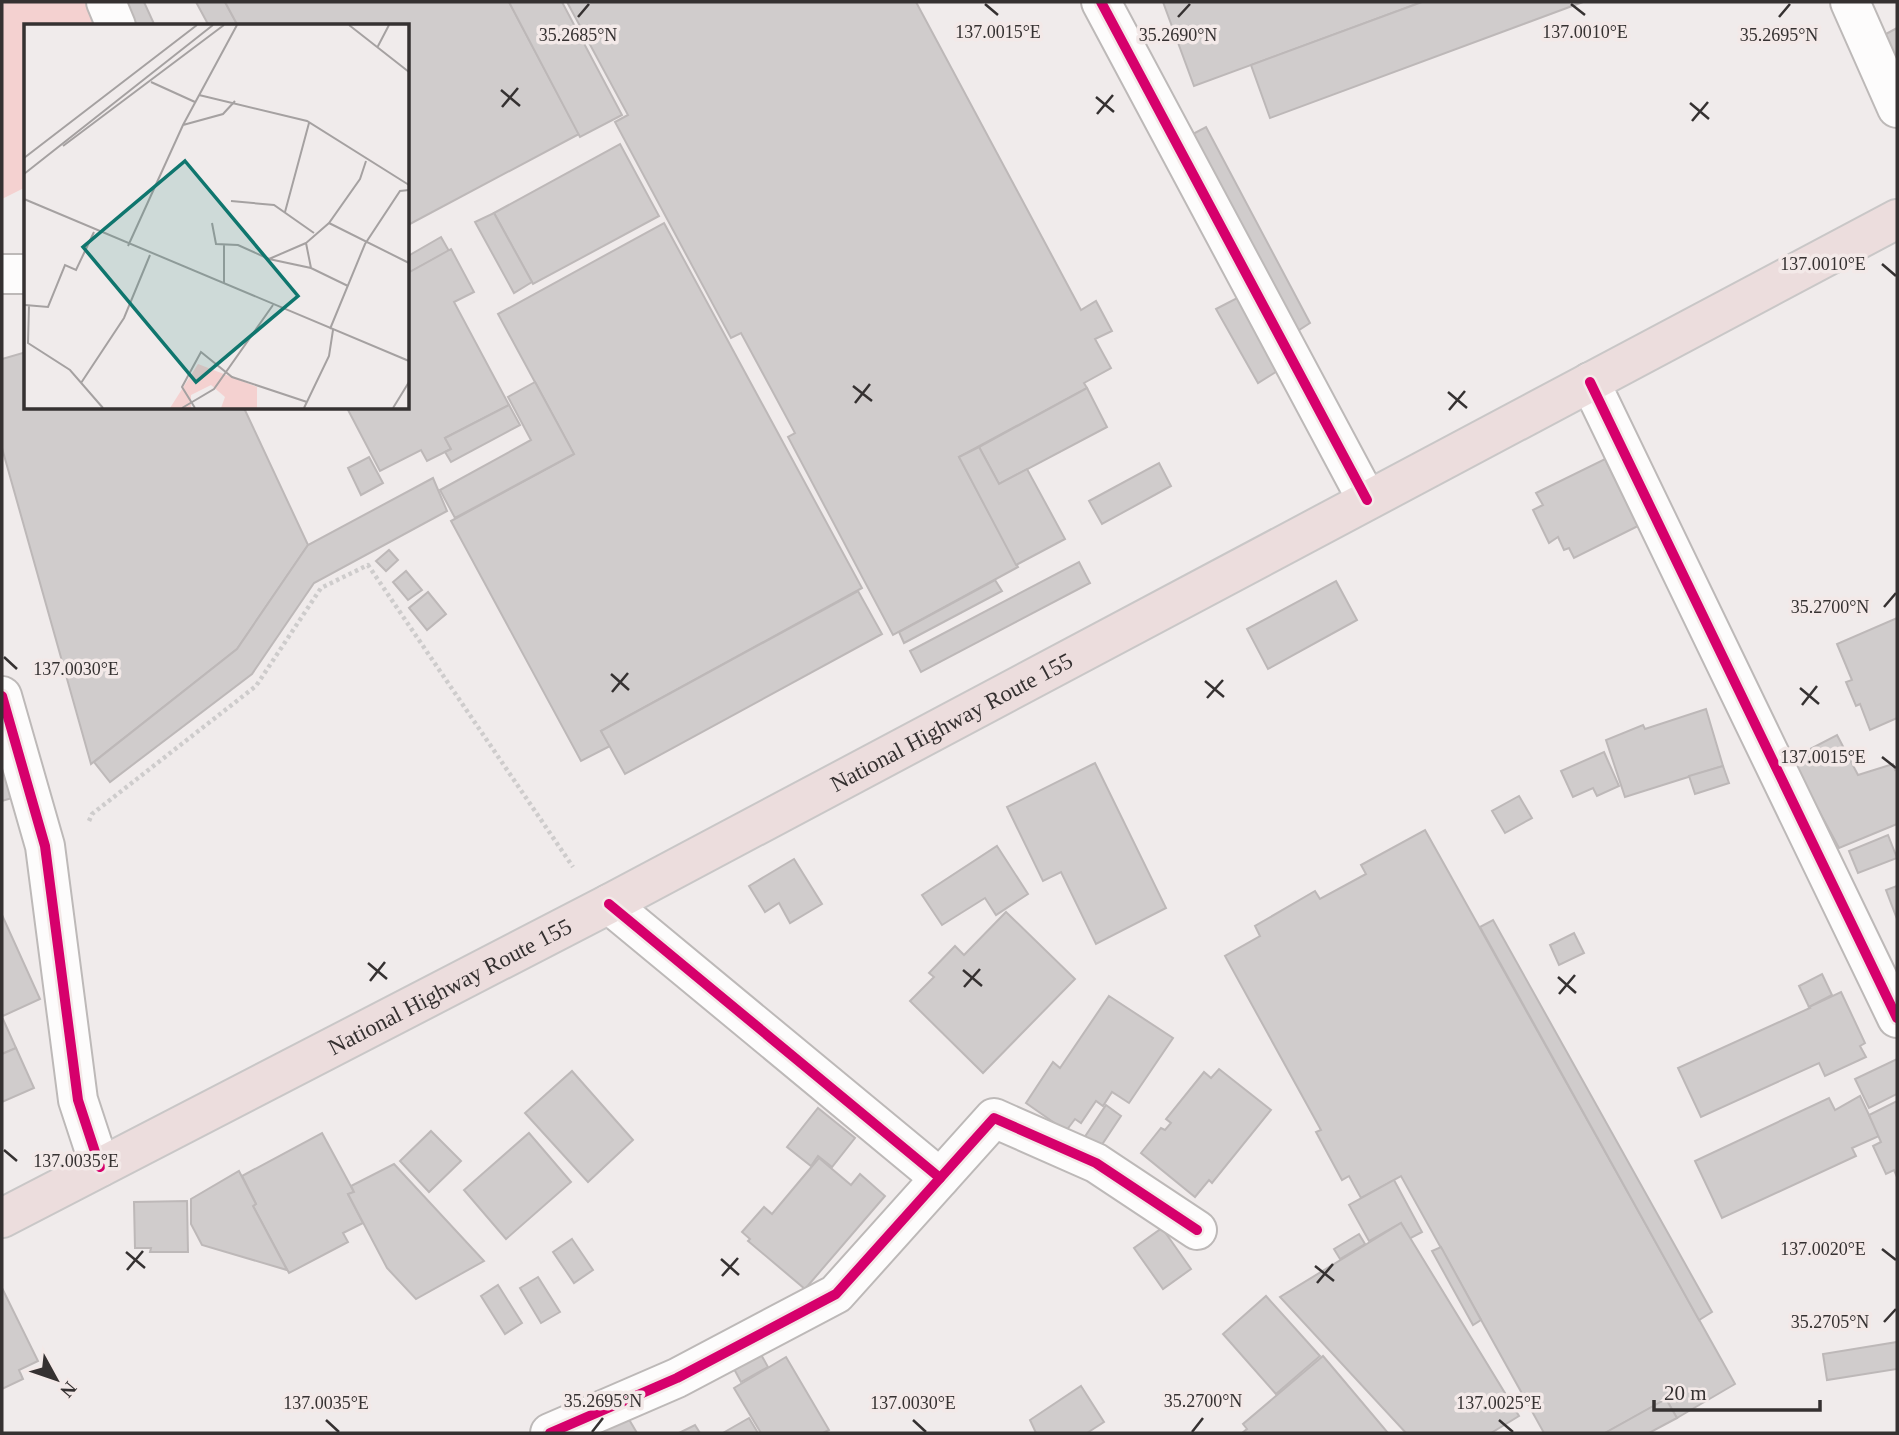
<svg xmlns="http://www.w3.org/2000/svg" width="1899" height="1435" viewBox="0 0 1899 1435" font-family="'Times New Roman',serif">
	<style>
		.green { fill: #f4d1d0 }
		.building { fill: #d0cccc; stroke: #bdb8b8; stroke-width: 2 }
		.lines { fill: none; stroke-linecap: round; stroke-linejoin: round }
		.minor-casing { stroke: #bdb9b8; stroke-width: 42 }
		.highway-casing { stroke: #c9c7c7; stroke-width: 42 }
		.path { stroke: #cecccc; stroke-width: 4.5; stroke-dasharray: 3.5 3.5; stroke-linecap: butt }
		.minor { stroke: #fdfcfc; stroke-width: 38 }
		.highway { stroke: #ecdddd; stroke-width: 38 }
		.cycleway-casing { stroke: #f3e9e8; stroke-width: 15 }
		.cycleway { stroke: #d6006c; stroke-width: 10 }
		.ticks { fill: none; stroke: #353131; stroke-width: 2.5 }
		.labels { text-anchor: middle; stroke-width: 7; stroke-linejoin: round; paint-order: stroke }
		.street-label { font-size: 23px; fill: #353131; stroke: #f3e9e8 }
		.inset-road { fill: none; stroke: #a5a1a1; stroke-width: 2 }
		.view { fill: #0f766e; fill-opacity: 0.15; stroke: #0f766e; stroke-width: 3.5 }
		.inset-edge { fill: none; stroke: #353131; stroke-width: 3.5 }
		.ticks-label { font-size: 18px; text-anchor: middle; fill: #353131; stroke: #f3e9e8; stroke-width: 7; stroke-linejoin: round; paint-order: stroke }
	</style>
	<rect width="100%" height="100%" fill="#f0ebeb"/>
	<!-- green -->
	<polygon class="green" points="2,2 105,2 111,26 26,26 26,187 2,199"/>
	<!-- building -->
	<g class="building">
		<polygon points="123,2 144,2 155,26 134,26"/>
		<polygon points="196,2 225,2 238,26 209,26"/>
		<polygon points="225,2 509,2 579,134 408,225 408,26 238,26"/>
		<polygon points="509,2 562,2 622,115 580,137"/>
		<polygon points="567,2 916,2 1081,310 1096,301 1112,331 1095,339 1111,368 1084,383 1087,388 959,457 1018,567 893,635 788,437 795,433 741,333 731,338 615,122 628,115"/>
		<polygon points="1163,2 1422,2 1194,86"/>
		<polygon points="1422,2 1583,2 1270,118 1251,65"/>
		<polygon points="1897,28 1897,64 1884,35"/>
		<polygon points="1206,127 1310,323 1296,332 1191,135"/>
		<polygon points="620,144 659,216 533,284 494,213"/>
		<polygon points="494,213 532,282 514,293 475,222"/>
		<polygon points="664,223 862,588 601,731 610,746 581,761 451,521 574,454 498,314"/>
		<polygon points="441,237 449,251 408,273 408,256"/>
		<polygon points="451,249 474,292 454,302 509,405 445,438 451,449 427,461 421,450 380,471 347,408 408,408 408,273"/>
		<polygon points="1239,297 1279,370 1258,383 1216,309"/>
		<polygon points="26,352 26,408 244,408 308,545 237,649 91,764 2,448 2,359"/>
		<polygon points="535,382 574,454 455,518 440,490 531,440 508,397"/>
		<polygon points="1087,388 1107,427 999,484 979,447"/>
		<polygon points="509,405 520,425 451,462 445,452 451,449 445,438"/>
		<polygon points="979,447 999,484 1027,469 1065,539 1016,565 959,457"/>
		<polygon points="369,457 383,483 361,495 348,468"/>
		<polygon points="1605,459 1638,526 1574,558 1569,548 1564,550 1558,537 1549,543 1533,510 1543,505 1536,493"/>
		<polygon points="1159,463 1171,486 1102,524 1089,501"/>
		<polygon points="433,478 447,511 314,583 252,674 110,782 94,762 237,649 308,545"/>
		<polygon points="389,550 398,560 386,571 376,561"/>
		<polygon points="1079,562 1090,583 921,672 910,651"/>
		<polygon points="406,571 422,590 408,600 393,582"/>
		<polygon points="995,580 1002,591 904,643 899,632"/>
		<polygon points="1336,581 1357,620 1268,669 1247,629"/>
		<polygon points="858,591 882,634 625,774 601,731"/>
		<polygon points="428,592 446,614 427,630 409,608"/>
		<polygon points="1897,618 1897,718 1870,730 1860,704 1856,706 1846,682 1852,680 1837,644"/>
		<polygon points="1706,709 1723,766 1625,797 1606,740 1643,725 1645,729"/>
		<polygon points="1837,735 1858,775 1893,764 1895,770 1897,769 1897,824 1839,848 1791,759"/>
		<polygon points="1604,752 1619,786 1597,796 1593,788 1573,797 1561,771"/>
		<polygon points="1095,763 1166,908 1096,944 1061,872 1043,881 1007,807"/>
		<polygon points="2,765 12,798 2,801"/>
		<polygon points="1723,766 1729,783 1695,794 1689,776"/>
		<polygon points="1519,796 1532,818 1505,833 1492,811"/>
		<polygon points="1425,830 1735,1384 1677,1418 1666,1399 1605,1433 1544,1433 1401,1176 1361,1198 1349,1176 1342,1180 1316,1132 1321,1130 1225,956 1260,936 1255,926 1315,891 1320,899 1366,874 1361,865"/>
		<polygon points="1888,835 1897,858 1858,873 1849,851"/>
		<polygon points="997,846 1028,894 996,915 985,898 942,925 922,895"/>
		<polygon points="794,859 822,904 790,923 779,903 765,912 749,886"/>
		<polygon points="1897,886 1897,919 1886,890"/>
		<polygon points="1006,912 1075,979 983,1073 910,1001 934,977 929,973 955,946 964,955"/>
		<polygon points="2,915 40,999 3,1016 2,1014"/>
		<polygon points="1493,920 1712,1312 1699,1320 1480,927"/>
		<polygon points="1574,933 1584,953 1559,965 1550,945"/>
		<polygon points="1822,974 1832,995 1809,1007 1799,986"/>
		<polygon points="1841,992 1865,1043 1860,1046 1866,1057 1825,1076 1819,1063 1701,1117 1678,1068 1810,1008 1809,1007"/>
		<polygon points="1109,996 1173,1038 1129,1103 1112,1092 1103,1106 1096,1101 1081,1123 1075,1119 1066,1131 1026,1103 1053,1062 1060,1068"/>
		<polygon points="2,1017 16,1048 2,1054"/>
		<polygon points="16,1048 34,1088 2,1102 2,1054"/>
		<polygon points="1897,1059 1897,1094 1869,1108 1855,1079"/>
		<polygon points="1219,1069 1271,1110 1212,1183 1209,1180 1195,1197 1141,1153 1161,1128 1165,1130 1171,1123 1166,1119 1204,1072 1211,1078"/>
		<polygon points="572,1071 633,1140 588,1182 525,1113"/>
		<polygon points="1860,1096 1879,1136 1852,1148 1856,1156 1722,1218 1695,1161 1829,1098 1835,1110"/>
		<polygon points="1897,1101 1897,1177 1894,1170 1886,1174 1873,1146 1881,1142 1869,1115"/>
		<polygon points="1106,1105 1121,1116 1099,1149 1084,1138"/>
		<polygon points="818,1108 855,1138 832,1167 818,1156 811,1166 787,1147"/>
		<polygon points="431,1131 461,1161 429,1192 400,1161"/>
		<polygon points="322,1133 354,1192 348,1194 363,1223 343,1233 348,1242 289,1273 253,1206 256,1204 242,1176"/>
		<polygon points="529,1133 571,1182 506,1239 464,1190"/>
		<polygon points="819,1158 851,1185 860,1174 885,1196 805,1289 748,1241 750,1239 742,1232 764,1207 772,1214"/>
		<polygon points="394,1164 484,1261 416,1299 387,1268 348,1194 354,1192 351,1186"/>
		<polygon points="239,1171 256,1204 253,1206 287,1270 202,1245 191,1224 191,1199"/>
		<polygon points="1394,1180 1422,1232 1409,1239 1401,1223 1369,1241 1349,1205"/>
		<polygon points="187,1201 188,1252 150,1252 151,1248 135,1248 134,1202"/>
		<polygon points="1401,1223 1519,1416 1491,1433 1406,1433 1280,1297"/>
		<polygon points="1162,1228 1191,1269 1163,1289 1134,1248"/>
		<polygon points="1359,1234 1365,1244 1340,1259 1334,1249"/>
		<polygon points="572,1239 593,1270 574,1283 553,1252"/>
		<polygon points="1441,1247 1481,1320 1473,1325 1432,1251"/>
		<polygon points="538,1277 560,1312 541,1323 520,1288"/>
		<polygon points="498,1285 522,1323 505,1334 481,1296"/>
		<polygon points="2,1288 38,1361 19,1370 23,1379 2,1389"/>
		<polygon points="1266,1296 1320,1356 1276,1394 1223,1334"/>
		<polygon points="1897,1342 1897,1369 1827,1380 1823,1354"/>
		<polygon points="759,1351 768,1367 741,1382 733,1367"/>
		<polygon points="1323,1356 1388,1433 1242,1433 1247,1429 1243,1424"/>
		<polygon points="786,1357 829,1430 823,1433 761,1433 734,1388"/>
		<polygon points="1081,1386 1104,1422 1087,1433 1036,1433 1030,1420"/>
		<polygon points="1666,1399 1677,1418 1649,1433 1605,1433"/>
		<polygon points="627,1416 637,1433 596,1433"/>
		<polygon points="749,1418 758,1433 723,1433"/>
		<polygon points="695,1425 700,1433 679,1433"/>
	</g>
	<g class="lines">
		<!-- minor casing -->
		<g class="minor-casing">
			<g id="minor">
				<polyline points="106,2 116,26"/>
				<polyline points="1101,2 1367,500"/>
				<polyline points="1850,2 1897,108"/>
				<polyline points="2,274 26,274"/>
				<polyline points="1590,382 1897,1018"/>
				<polyline points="2,696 45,846 78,1100 100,1167"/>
				<polyline points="609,904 940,1178"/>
				<polyline points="550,1433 677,1378 836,1294 994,1118 1096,1163 1197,1230"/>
			</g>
		</g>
		<!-- highway casing -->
		<g class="highway-casing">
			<g id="highway">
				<path id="s1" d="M2 1218 609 904 1897 219"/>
			</g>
		</g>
		<!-- path -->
		<polyline class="path" points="89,821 92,814 256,686 321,588 368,565 573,867"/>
		<!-- minor -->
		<use href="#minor" class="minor"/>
		<!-- highway -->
		<use href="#highway" class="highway"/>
		<!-- cycleway casing -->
		<g class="cycleway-casing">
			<g id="cycleway">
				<polyline points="1101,2 1367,500"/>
				<polyline points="1590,382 1897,1018"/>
				<polyline points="2,696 45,846 78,1100 100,1167"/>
				<polyline points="609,904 940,1178"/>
				<polyline points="550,1433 677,1378 836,1294 994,1118 1096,1163 1197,1230"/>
			</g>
		</g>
		<!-- cycleway -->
		<use href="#cycleway" class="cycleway"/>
	</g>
	<!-- ticks -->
	<path class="ticks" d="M985 4 998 15M1571 4 1585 15M578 17 589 4M1178 17 1190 4M1779 17 1790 4M501 90 520 106M1096 97 1114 112M1690 103 1709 119M502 107 518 88M1097 114 1113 95M1692 121 1708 102M1882 264 1896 276M853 386 872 401M1448 392 1467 408M855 403 870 384M1449 410 1465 391M1884 607 1896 593M4 657 17 669M611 674 629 690M1205 681 1224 697M1800 688 1819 704M612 692 628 673M1207 698 1223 680M1802 705 1817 686M1882 757 1896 768M368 963 387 979M963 970 982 986M1558 977 1576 993M370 981 385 962M964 987 980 969M1559 994 1575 975M4 1150 17 1161M1882 1249 1896 1260M126 1252 145 1268M721 1259 739 1275M1315 1266 1334 1281M127 1270 143 1251M722 1276 738 1258M1317 1283 1333 1264M1884 1322 1896 1309M326 1420 339 1432M913 1420 926 1432M1499 1420 1513 1432M592 1432 603 1418M1192 1432 1203 1418"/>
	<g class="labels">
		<!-- street labels -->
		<g class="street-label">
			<text dy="8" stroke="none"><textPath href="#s1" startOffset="1071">National Highway Route 155</textPath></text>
			<text dy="8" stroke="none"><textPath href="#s1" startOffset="504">National Highway Route 155</textPath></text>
		</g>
	</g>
	<!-- overview -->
	<g transform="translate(24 24)">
		<rect width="385" height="385" fill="#f0ebeb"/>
		<path d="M174 340 233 363V384H197L201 373 187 361 167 371V384H146Z" fill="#f4d1d0"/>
		<path class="inset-road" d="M325 1 385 48M353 24 365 1M127 58 171 78M175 71 283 97 385 161M159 101 199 90 211 77M39 122 200 1M0 134 173 1M0 150 189 1M0 175 385 337M207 177 250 181 290 209M261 188 285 99M188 199 192 220 214 221 245 235 287 244 324 262M305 199 385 239M200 221V260M104 222 159 101 213 1M245 235 282 219M287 244 282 219 305 199 336 155 342 137M1 281 24 283 41 241 52 246 70 208M5 281 4 319 46 346 79 384M306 305 341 220 376 167 385 166M57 359 100 294 126 231M158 384 190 365 249 281M171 384 158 363 177 328 208 353 283 378M280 384 305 332 309 306M369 384 385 358"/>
		<path class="view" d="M161 137 274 272 172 358 59 223Z"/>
		<rect width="385" height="385" class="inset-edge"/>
	</g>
	<g class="ticks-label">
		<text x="998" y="38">137.0015°E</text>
		<text x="1585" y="38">137.0010°E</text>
		<text x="578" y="41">35.2685°N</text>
		<text x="1178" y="41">35.2690°N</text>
		<text x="1779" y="41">35.2695°N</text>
		<text x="1823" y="270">137.0010°E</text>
		<text x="1830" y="613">35.2700°N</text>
		<text x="76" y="675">137.0030°E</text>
		<text x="1823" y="763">137.0015°E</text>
		<text x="76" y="1167">137.0035°E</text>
		<text x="1823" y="1255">137.0020°E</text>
		<text x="1830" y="1328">35.2705°N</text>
		<text x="603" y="1407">35.2695°N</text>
		<text x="1203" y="1407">35.2700°N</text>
		<text x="326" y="1409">137.0035°E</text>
		<text x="913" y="1409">137.0030°E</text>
		<text x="1499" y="1409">137.0025°E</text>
	</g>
	<!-- border -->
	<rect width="1899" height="1435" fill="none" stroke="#353131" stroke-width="7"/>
	<!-- north arrow -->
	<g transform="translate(56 1379) rotate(130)" stroke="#f3e9e8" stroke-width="5" paint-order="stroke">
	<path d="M0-5L12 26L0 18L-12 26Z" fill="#353131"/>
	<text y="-10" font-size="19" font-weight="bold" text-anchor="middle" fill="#353131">N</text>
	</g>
	<!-- scale -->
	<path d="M1654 1400v10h166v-10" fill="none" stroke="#353131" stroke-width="3.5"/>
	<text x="1664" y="1400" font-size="21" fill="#353131" stroke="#f3e9e8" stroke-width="5" paint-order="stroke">20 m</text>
</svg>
